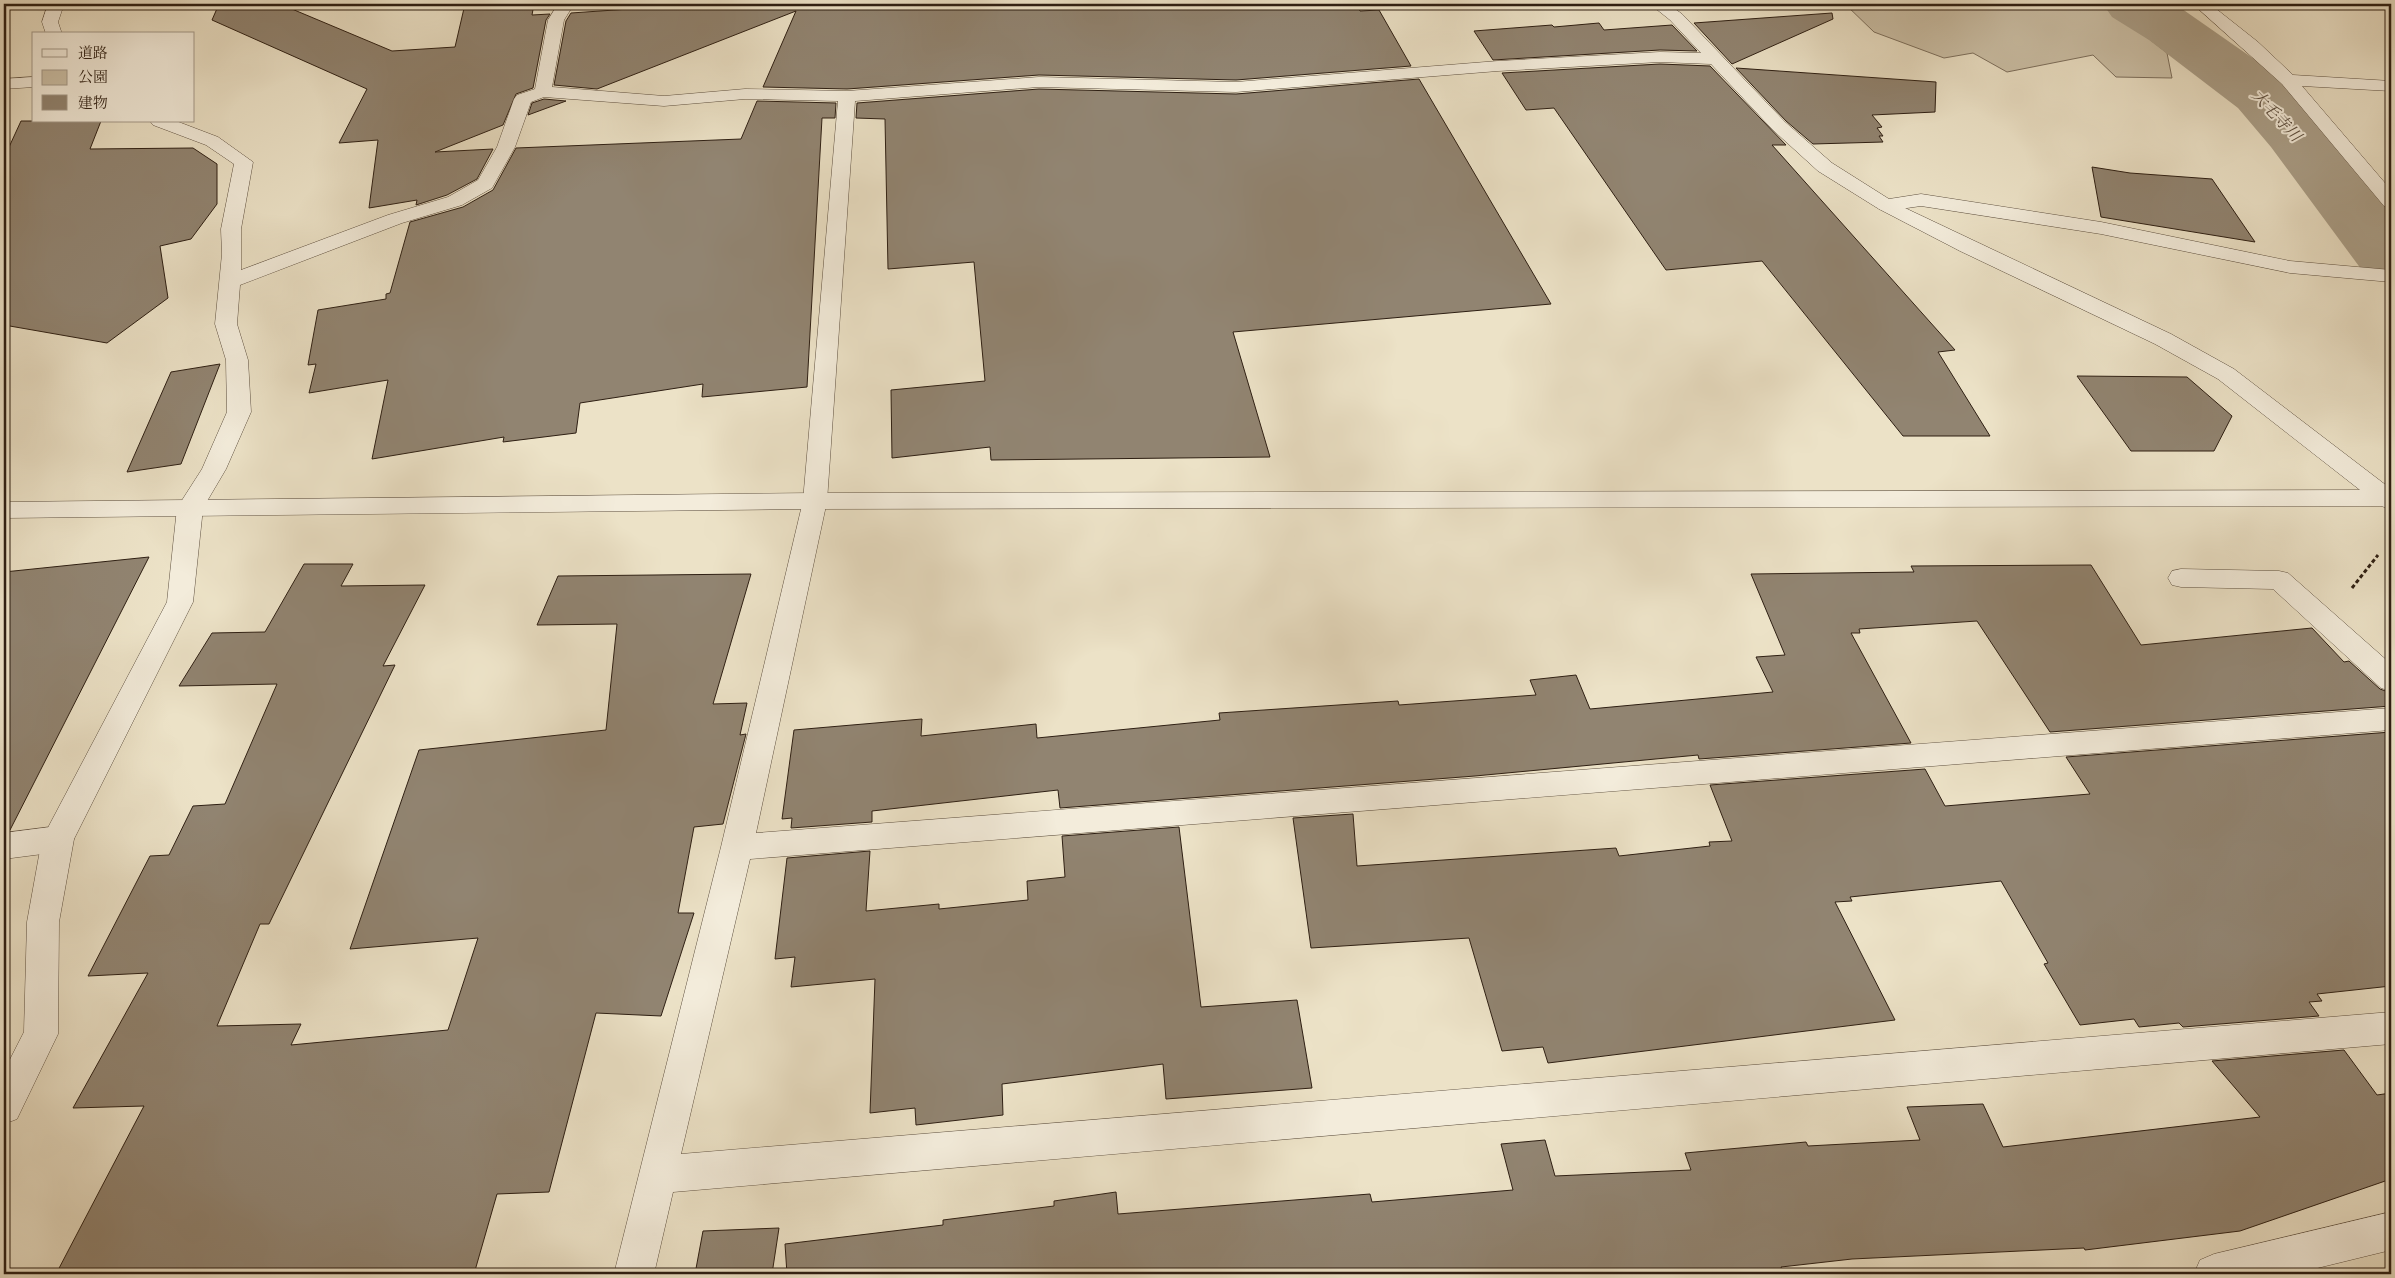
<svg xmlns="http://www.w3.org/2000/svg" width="2395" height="1278" viewBox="0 0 2395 1278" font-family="Alegreya,'Noto Serif JP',serif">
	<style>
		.green { fill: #ccc1a8; stroke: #7d705e }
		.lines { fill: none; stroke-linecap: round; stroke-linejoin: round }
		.river { fill: #aba08a; fill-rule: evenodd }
		.building { fill: #918471; stroke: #2e1f13 }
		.service-casing { stroke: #5e5040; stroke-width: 1 }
		.minor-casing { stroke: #5e5040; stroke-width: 1 }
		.tertiary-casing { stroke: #5e5040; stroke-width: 1 }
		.path { stroke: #2e1f13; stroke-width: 3; stroke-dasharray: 4 2.5; stroke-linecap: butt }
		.service { fill: #f3ecdb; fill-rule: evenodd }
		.minor { fill: #f3ecdb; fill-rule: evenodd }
		.tertiary { fill: #f3ecdb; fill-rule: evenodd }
		.labels { text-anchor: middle; stroke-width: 4; stroke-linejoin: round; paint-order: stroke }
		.far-water-label { font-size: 16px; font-style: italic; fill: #5a4c3d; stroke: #f3ecdb }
	</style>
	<rect width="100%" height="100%" fill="#ece2c7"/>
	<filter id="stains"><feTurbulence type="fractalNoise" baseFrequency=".004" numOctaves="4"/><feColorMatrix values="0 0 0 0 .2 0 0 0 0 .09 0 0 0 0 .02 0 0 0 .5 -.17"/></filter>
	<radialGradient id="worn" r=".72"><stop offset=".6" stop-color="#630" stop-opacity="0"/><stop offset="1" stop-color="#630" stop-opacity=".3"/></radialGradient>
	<!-- green -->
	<polygon class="green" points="1845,4 2101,4 2116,13 2167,53 2172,78 2116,77 2093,55 2007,72 1973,53 1944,58 1874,32"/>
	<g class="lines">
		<!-- river -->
		<polygon class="river" points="2103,4 2175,4 2284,80 2319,117 2391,207 2391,280 2364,273 2271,147 2238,108 2149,40 2112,17"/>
	</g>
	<!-- building -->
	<g class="building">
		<polygon points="219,4 280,4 392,51 455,47 465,4 534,4 532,15 550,14 546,20 533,88 516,94 503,125 435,152 493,149 477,179 447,195 416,205 417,200 369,208 378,140 339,143 367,89 212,20"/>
		<polygon points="680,4 1311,4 1311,9 1358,7 1360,11 1379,10 1411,66 1236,80 1039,75 847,89 763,87 796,11 597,89 554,85 566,21 571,13 673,6"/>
		<polygon points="1832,13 1833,19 1732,64 1694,23"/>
		<polygon points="1599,23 1604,30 1672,25 1697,51 1660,50 1493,60 1474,31 1552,25 1554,27"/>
		<polygon points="1660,64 1710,66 1786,145 1772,145 1955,350 1938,352 1990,436 1903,436 1762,261 1666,270 1554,108 1526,110 1502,73"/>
		<polygon points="1736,68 1936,82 1935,112 1872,115 1882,127 1877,128 1883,136 1879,136 1883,142 1813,144 1786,121"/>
		<polygon points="1419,79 1551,304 1233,332 1270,457 991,460 990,447 892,458 891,390 985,381 974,262 888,269 885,119 856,118 857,103 1039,89 1236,94"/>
		<polygon points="544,99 566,101 528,115 532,103"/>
		<polygon points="757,101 836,103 835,118 822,118 807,387 702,397 703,384 580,403 576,433 503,442 504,437 372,459 388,380 309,393 316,364 308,365 318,310 386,299 386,294 390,293 410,222 463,207 493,190 516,148 741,139"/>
		<polygon points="21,121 101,121 90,149 193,148 217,164 217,204 191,239 160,246 168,298 107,343 4,325 4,158"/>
		<polygon points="2092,167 2130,173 2212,179 2255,242 2101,217"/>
		<polygon points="220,364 181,464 127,472 171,372"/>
		<polygon points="2077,376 2187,377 2232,416 2214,451 2131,451"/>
		<polygon points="149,557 10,830 4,831 4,572"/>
		<polygon points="304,564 353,564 341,586 425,585 383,666 395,665 269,924 260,924 217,1026 301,1024 291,1045 448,1030 478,938 350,949 419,750 606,730 617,624 537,625 558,576 751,574 713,704 747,703 740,735 746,734 723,824 694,827 678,913 694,913 661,1016 596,1013 549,1192 497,1194 474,1274 56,1274 144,1106 73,1108 148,973 88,976 150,856 169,855 193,806 225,804 277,684 179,686 212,633 265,632"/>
		<polygon points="2091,565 2141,645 2312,628 2344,662 2349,661 2380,689 2391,693 2391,706 2050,732 1977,621 1859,629 1860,633 1851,633 1911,743 1699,759 1698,755 1475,776 1060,808 1058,790 872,811 872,822 791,828 792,818 782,819 794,730 922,719 921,736 1036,724 1037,738 1220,720 1219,713 1398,701 1399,705 1536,695 1530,680 1576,675 1590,709 1773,692 1756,657 1785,655 1751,574 1914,572 1911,566"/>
		<polygon points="2391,732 2391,986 2317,994 2322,1001 2309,1002 2319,1016 2183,1027 2179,1023 2139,1027 2134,1019 2080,1025 2044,964 2048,963 2001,881 1850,897 1852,901 1835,902 1895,1020 1548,1063 1543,1047 1502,1051 1469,938 1311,948 1293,818 1353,814 1357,866 1616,848 1619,856 1710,846 1709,842 1732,841 1710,785 1925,769 1945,806 2090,794 2066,757"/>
		<polygon points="1179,827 1201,1007 1297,1000 1312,1088 1166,1099 1163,1064 1002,1084 1003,1115 916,1125 915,1108 870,1113 875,979 791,987 795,957 775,959 787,858 870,851 866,911 939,904 939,909 1028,900 1027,881 1065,877 1062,836"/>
		<polygon points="2344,1050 2377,1095 2391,1093 2391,1179 2240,1231 2085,1250 2084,1248 1852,1259 1781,1267 1784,1274 787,1274 785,1244 943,1225 943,1220 1054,1206 1054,1201 1116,1192 1118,1214 1370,1194 1372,1202 1513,1190 1501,1144 1545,1140 1555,1176 1691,1170 1685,1153 1806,1142 1808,1146 1920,1140 1907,1107 1983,1104 2003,1147 2260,1117 2212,1061"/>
		<polygon points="779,1228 772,1274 695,1274 703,1231"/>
	</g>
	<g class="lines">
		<!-- service casing -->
		<g class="service-casing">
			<g id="service">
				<polygon points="34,77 34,87 4,89 4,79"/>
				<polygon points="2181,569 2279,571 2288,573 2391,664 2391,691 2381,688 2273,589 2181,587 2172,585 2168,578 2172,571"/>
				<polygon points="58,826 69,830 74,839 69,848 58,852 4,859 4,833"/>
			</g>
		</g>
		<!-- minor casing -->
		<g class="minor-casing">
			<g id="minor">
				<polygon points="48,4 64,4 58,22 62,34 46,34 42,22"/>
				<polygon points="558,4 574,4 564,20 552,87 664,96 745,89 847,91 1039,77 1236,82 1498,61 1660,52 1701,53 1670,20 1650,4 1668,4 1682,14 1785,122 1832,163 1889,199 1921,194 2101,222 2290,261 2391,270 2391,282 2290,273 2101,234 1921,206 1886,211 1879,209 1818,171 1773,130 1711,64 1660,62 1498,71 1236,92 1039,87 855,101 827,501 756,833 2391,708 2391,730 750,859 681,1154 2391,1012 2391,1044 673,1192 654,1274 614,1274 721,847 803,501 838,101 745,99 664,106 544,97 531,102 515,147 492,188 462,205 402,223 240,285 237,324 248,360 251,412 226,469 203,508 193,602 74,839 59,922 58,1034 17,1119 4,1124 4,1071 24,1032 27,922 42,839 167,602 177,508 202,469 227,412 226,360 215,324 222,254 221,229 234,164 206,145 153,125 150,121 176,121 218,137 253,162 241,229 241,270 388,215 448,197 478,180 497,147 514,99 517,95 535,89 548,20"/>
				<polygon points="2193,4 2210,4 2258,42 2293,75 2391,81 2391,91 2302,86 2391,190 2391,208 2384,206 2282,84"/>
				<polygon points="2391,1212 2391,1250 2293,1274 2194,1274 2200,1260 2214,1254"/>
			</g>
		</g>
		<!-- tertiary casing -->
		<g class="tertiary-casing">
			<polygon id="tertiary" points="1886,199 2171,334 2234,369 2391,489 2391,509 2381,506 815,509 4,518 4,502 815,493 2360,490 2218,379 2155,344 1960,251 1879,209 1876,205 1879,201"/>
		</g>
		<!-- path -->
		<polyline class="path" points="2352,588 2378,555"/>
		<!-- service -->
		<use href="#service" class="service"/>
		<!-- minor -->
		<use href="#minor" class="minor"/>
		<!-- tertiary -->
		<use href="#tertiary" class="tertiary"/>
	</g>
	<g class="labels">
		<!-- far-water labels -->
		<g class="far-water-label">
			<text transform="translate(2277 115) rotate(47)" y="6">大毛寺川</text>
		</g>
	</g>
	<!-- margin -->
	<rect width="2395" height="1278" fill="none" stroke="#ece2c7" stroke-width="20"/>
	<rect x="5" y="5" width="2385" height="1268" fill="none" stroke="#2e1f13" stroke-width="2.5"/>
	<rect x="10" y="10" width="2375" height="1258" fill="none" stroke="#2e1f13"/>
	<!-- legend -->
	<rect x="32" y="32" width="162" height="90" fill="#f3ecdb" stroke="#a49a8b"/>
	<rect x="42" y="49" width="25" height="8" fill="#f3ecdb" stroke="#a49a8b"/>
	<text x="78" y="58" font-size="15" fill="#2e1f13">道路</text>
	<rect x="42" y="70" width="25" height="15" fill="#ccc1a8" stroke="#a49a8b"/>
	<text x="78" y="82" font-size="15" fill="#2e1f13">公園</text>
	<rect x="42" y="95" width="25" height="15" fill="#918471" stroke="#a49a8b"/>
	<text x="78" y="108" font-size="15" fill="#2e1f13">建物</text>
	<rect width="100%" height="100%" filter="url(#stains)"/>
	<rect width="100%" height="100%" fill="url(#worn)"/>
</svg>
